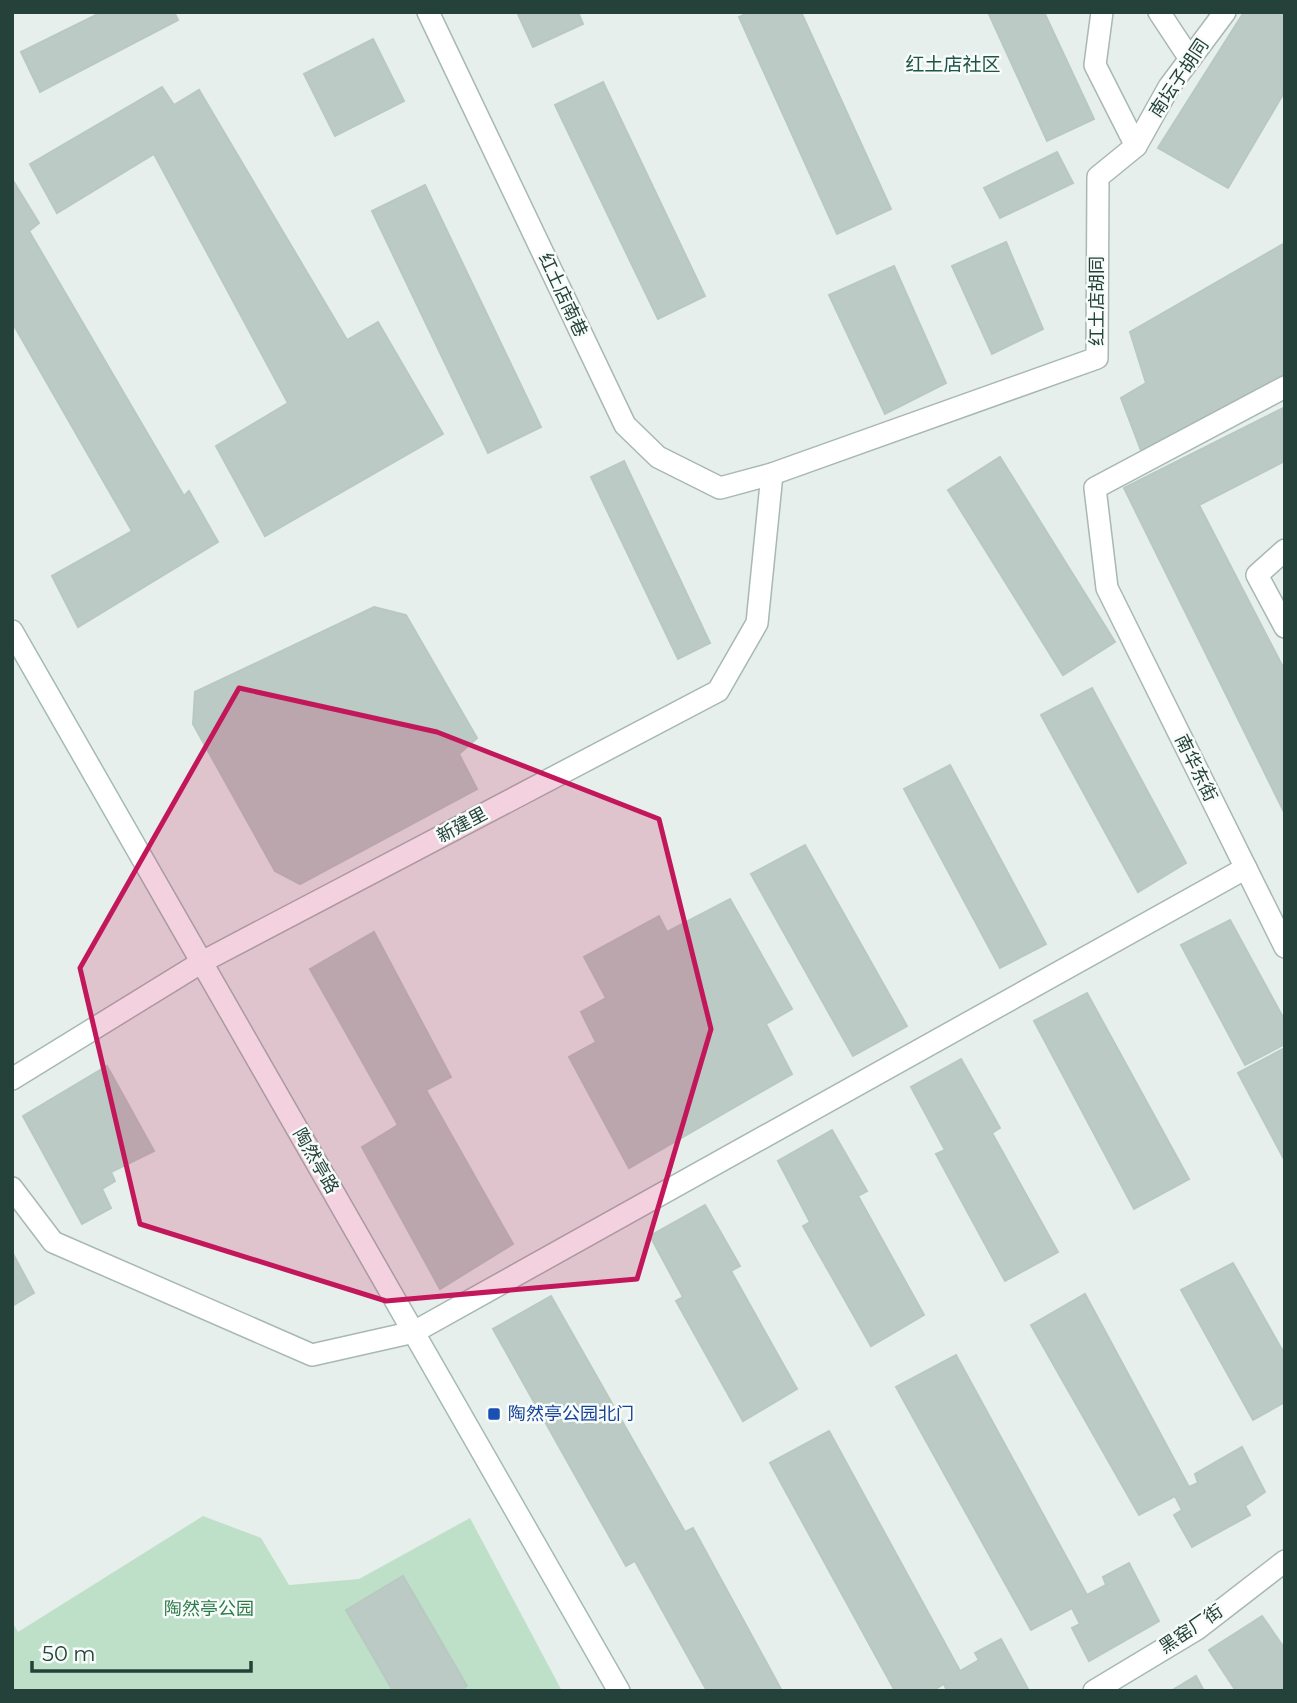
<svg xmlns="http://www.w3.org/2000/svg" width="1297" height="1703" font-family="Montserrat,'Noto Sans SC',sans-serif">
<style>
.green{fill:#bfe0c8}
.building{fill:#bbcac4;stroke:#b8c9c2;stroke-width:2}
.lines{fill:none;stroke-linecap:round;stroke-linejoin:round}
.street-casing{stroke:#a8b8b2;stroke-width:24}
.secondary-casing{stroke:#a4bbb3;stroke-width:24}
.street{stroke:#fff;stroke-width:21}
.secondary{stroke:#fff;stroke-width:21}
.marked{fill:#c2185b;fill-opacity:0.2;stroke:#c2185b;stroke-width:5;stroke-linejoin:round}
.transit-dot{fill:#1a4fb4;stroke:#f7fbf9;stroke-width:2.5}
.labels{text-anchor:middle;stroke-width:5;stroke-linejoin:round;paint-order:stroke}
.street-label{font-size:18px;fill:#24423a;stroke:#f7fbf9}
.transit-label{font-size:18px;fill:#164399;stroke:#f7fbf9;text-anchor:start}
.park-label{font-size:18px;fill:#2d7a4b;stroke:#f7fbf9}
.neighbourhood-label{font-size:19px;fill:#1f5548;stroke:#f7fbf9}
</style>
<rect width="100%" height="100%" fill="#e6efeb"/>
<polygon class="green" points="203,1516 261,1538 289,1585 359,1579 470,1518 562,1691 12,1691 12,1622 18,1632"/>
<g class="building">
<polygon points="102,12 174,12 178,20 40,92 21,52"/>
<polygon points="517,12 578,12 583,24 533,47"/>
<polygon points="750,12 801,12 891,209 837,234 739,17"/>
<polygon points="988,12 1044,12 1094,119 1047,141"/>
<polygon points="1244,12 1285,12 1285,91 1228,188 1158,148"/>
<polygon points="373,39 404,101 335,136 304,74"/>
<polygon points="603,82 705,296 658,319 555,105"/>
<polygon points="162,87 174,105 199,90 347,340 378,322 443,434 265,536 216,446 288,403 154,154 57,213 30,164"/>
<polygon points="1057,152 1073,183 1000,218 984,188"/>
<polygon points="12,179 39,223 29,231 184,496 189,491 218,542 78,627 52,576 132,531 12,322"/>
<polygon points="425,185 541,427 488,453 372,211"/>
<polygon points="1006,242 1043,329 992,354 952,266"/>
<polygon points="1285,243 1285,377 1142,453 1121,398 1146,383 1130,332"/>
<polygon points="894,266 946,383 885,414 829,295"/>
<polygon points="1285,407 1285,461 1199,505 1285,671 1285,814 1124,488"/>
<polygon points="1000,457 1115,642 1063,675 948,490"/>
<polygon points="624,461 710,643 678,659 591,477"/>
<polygon points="374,607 406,615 477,738 459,754 477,789 300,884 275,871 193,724 195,692"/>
<polygon points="1092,688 1186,863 1138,892 1041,715"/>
<polygon points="950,765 1046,944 1000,968 904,789"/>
<polygon points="805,845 907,1026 853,1056 751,874"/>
<polygon points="730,899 792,1009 766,1024 792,1074 629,1168 569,1057 596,1042 581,1012 606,998 584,957 659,916 667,932"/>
<polygon points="1230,920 1285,1021 1285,1044 1245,1065 1181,945"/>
<polygon points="374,932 451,1077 426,1090 513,1244 440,1289 362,1147 398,1125 310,969"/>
<polygon points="1087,993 1189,1179 1134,1209 1034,1021"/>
<polygon points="1285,1048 1285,1161 1238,1073"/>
<polygon points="961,1059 1000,1128 992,1133 1058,1252 1005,1281 936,1154 945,1150 911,1087"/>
<polygon points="107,1066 154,1151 111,1172 115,1181 102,1189 111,1208 82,1224 23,1116"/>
<polygon points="832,1130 867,1191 858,1196 924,1315 871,1346 803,1226 810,1222 778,1161"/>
<polygon points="705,1205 740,1266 731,1271 797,1389 743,1421 676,1301 683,1297 650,1236"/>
<polygon points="12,1252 34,1293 12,1306"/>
<polygon points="1233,1263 1285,1355 1285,1402 1253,1420 1181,1290"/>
<polygon points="1085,1294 1189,1487 1198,1483 1195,1474 1242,1447 1265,1492 1245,1506 1250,1515 1192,1547 1174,1515 1182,1510 1175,1496 1139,1515 1031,1325"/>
<polygon points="551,1296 685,1532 693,1528 782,1691 707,1691 635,1561 626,1566 493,1329"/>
<polygon points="956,1355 1087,1595 1106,1585 1103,1577 1129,1563 1159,1621 1089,1661 1072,1628 1080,1624 1072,1608 1031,1630 896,1387"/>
<polygon points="829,1431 960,1671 979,1660 975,1653 1001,1639 1029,1691 947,1691 944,1684 932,1691 895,1691 770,1463"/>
<polygon points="403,1576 467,1686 459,1691 393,1691 346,1610"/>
<polygon points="1262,1616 1285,1649 1285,1691 1236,1691 1209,1650"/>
<polygon points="1196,1676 1204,1691 1171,1691"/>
</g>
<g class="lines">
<defs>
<g id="street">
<polyline points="428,12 625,425 658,457 720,488 772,474 1097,358 1098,177 1136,146 1095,65 1102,12"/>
<polyline points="1159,12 1190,59"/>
<polyline points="1136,146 1169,87 1225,12"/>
<polyline points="1285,387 1095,488 1107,588 1285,947"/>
<polyline points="1285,550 1257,575 1285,627"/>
<polyline points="12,1079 202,962 718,691 757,623 772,474"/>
<polyline points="12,1188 53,1242 312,1355 414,1332 1246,868"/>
<polyline points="1094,1691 1197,1629 1285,1561"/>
</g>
<polyline id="secondary" points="12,631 619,1691"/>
</defs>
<use href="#street" class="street-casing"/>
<use href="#secondary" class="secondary-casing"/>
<use href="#street" class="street"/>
<use href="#secondary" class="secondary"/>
</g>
<path class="marked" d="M 239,688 L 437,732 L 659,819 L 711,1029 L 637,1279 L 386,1301 L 140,1224 L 80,968 Z"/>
<rect class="transit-dot" x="487" y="1407" width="14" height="14" rx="3.5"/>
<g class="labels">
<g class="street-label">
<text transform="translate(1179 78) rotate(-56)" y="6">南坛子胡同</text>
<text transform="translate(563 295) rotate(65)" y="6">红土店南巷</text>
<text transform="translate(1097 301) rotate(-90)" y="6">红土店胡同</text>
<text transform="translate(1196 768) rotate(64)" y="6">南华东街</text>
<text transform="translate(462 825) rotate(-28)" y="6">新建里</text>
<text transform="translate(316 1161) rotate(60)" y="6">陶然亭路</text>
<text transform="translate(1191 1629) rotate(-34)" y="6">黑窑厂街</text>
</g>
<g class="transit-label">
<text x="508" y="1420">陶然亭公园北门</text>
</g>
<g class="park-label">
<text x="209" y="1615">陶然亭公园</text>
</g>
<g class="neighbourhood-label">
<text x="953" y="71">红土店社区</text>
</g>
</g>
<rect width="1297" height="1703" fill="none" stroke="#24423a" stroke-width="28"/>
<path d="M32 1661v10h219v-10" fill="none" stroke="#24423a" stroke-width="3.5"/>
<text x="42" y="1661" font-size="21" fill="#24423a" stroke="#f7fbf9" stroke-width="5" paint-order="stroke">50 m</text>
</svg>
